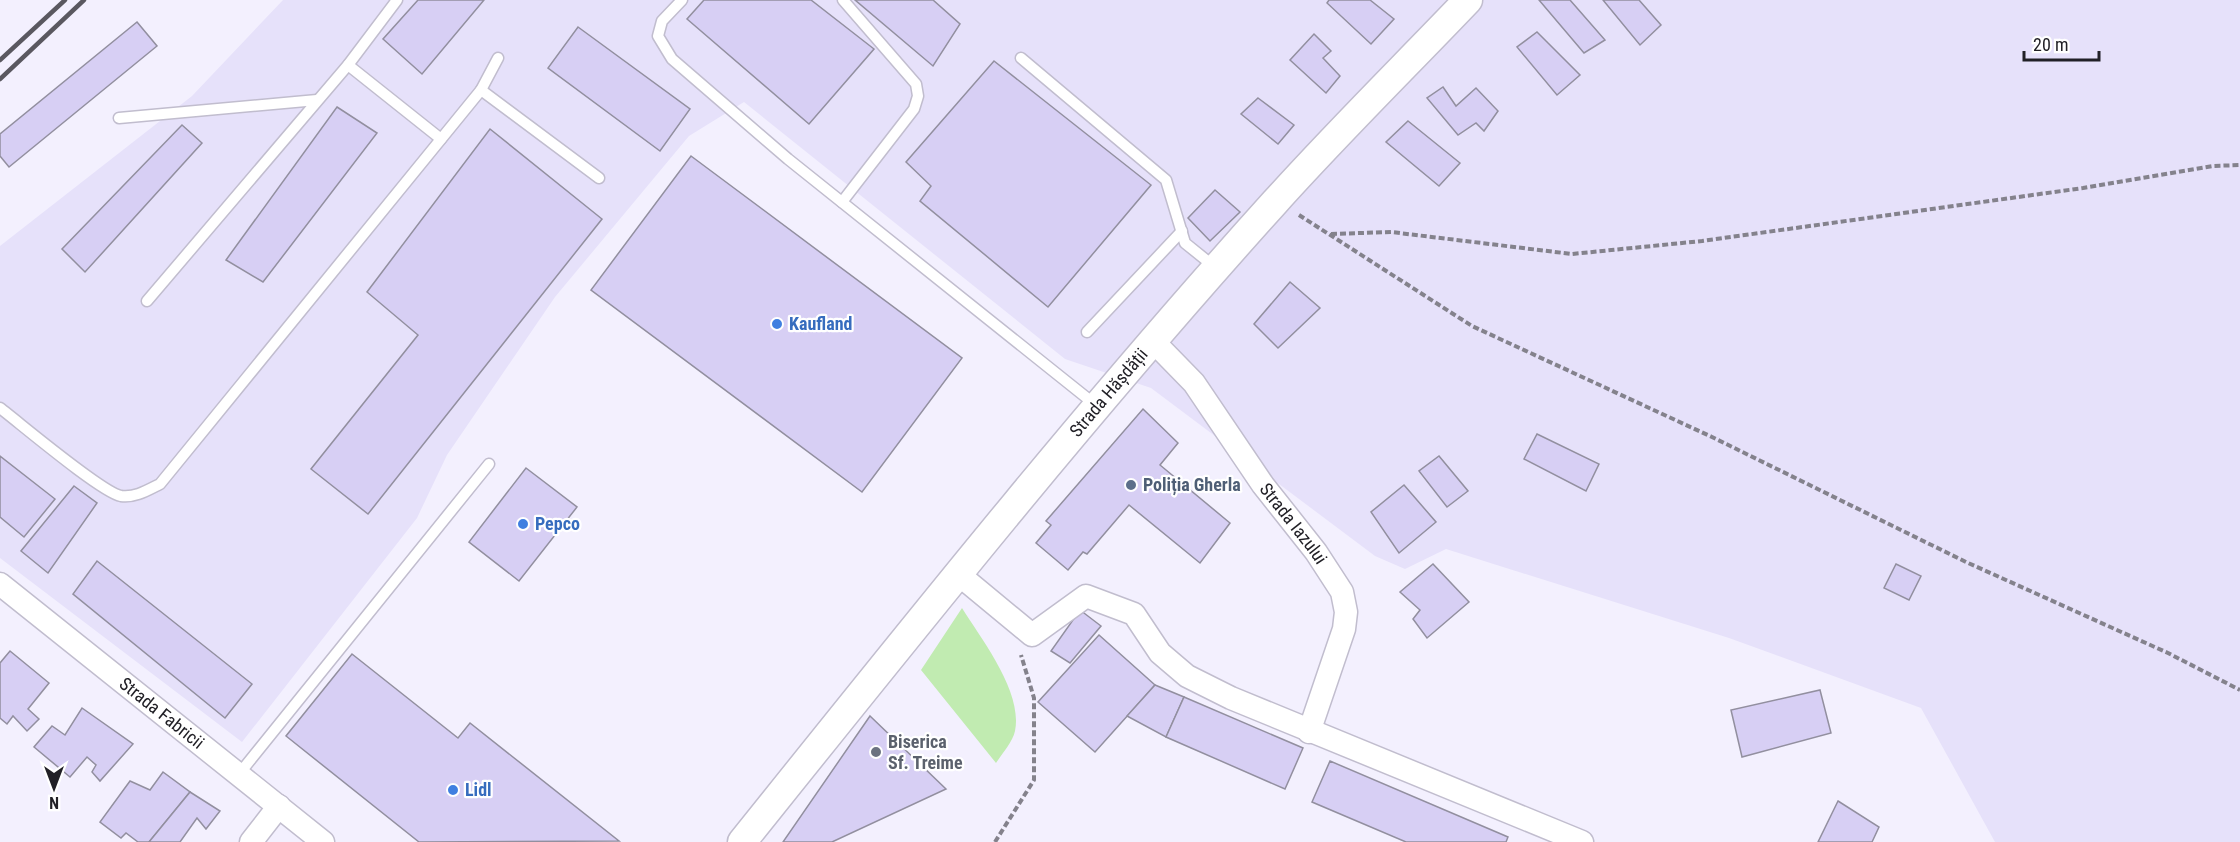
<svg xmlns="http://www.w3.org/2000/svg" width="2240" height="842" font-family="'Roboto Condensed',sans-serif">
<style>
.built{fill:#e6e1fa}
.green{fill:#c1ebb1}
.building{fill:#d7cff4;stroke:#928f9f;stroke-width:1.5}
.lines{fill:none;stroke-linecap:round;stroke-linejoin:round}
.service-casing{stroke:#c1bdce;stroke-width:13}
.minor-casing{stroke:#c1bdce;stroke-width:25}
.tertiary-casing{stroke:#c1bdce;stroke-width:31}
.path{stroke:#84828c;stroke-width:4;stroke-dasharray:6 3;stroke-linecap:butt}
.service{stroke:#fff;stroke-width:10}
.minor{stroke:#fff;stroke-width:22}
.tertiary{stroke:#fff;stroke-width:28}
.rail{stroke:#5a5860;stroke-width:4.5}
.shop-dot{fill:#3f7fe0;stroke:#fff;stroke-width:2}
.service-dot{fill:#5c6f8a;stroke:#fff;stroke-width:2}
.worship-dot{fill:#6b7280;stroke:#fff;stroke-width:2}
.labels{text-anchor:middle;stroke-width:4.5;stroke-linejoin:round;paint-order:stroke}
.shop-label{font-size:18px;font-weight:bold;fill:#366cbe;stroke:#fff;text-anchor:start}
.street-label{font-size:18px;fill:#212026;stroke:#fff}
.service-label{font-size:18px;font-weight:bold;fill:#4e5e75;stroke:#fff;text-anchor:start}
.worship-label{font-size:18px;font-weight:bold;fill:#5b616d;stroke:#fff;text-anchor:start}
</style>
<rect width="100%" height="100%" fill="#f3f0fe"/>
<polygon class="built" points="283,0 2240,0 2240,842 1995,842 1921,708 1729,638 1446,549 1405,569 1375,556 1151,388 1065,359 744,102 689,136 555,297 447,455 417,518 242,742 0,558 0,246 192,96"/>
<path class="green" d="M 962,608 C 982,640 1023,692 1015,731 C 1013,741 1002,754 996,763 L 921,670 Z"/>
<g class="building">
<polygon points="418,0 484,0 422,74 383,39"/>
<polygon points="704,0 811,0 874,49 809,124 687,19"/>
<polygon points="855,0 933,0 960,24 933,66"/>
<polygon points="1329,0 1370,0 1394,19 1371,44 1327,3"/>
<polygon points="1539,0 1570,0 1605,40 1584,53"/>
<polygon points="1603,0 1639,0 1661,25 1640,45"/>
<polygon points="137,22 157,46 9,167 0,156 0,134"/>
<polygon points="578,27 690,109 660,151 548,68"/>
<polygon points="1537,32 1580,75 1557,95 1517,47"/>
<polygon points="1314,34 1331,51 1323,58 1340,76 1326,93 1290,60"/>
<polygon points="994,61 1151,185 1048,307 920,201 931,186 906,162"/>
<polygon points="1443,87 1456,106 1476,88 1498,111 1484,131 1476,123 1458,135 1427,98"/>
<polygon points="1258,98 1294,125 1278,144 1241,114"/>
<polygon points="337,107 377,133 263,282 226,260"/>
<polygon points="1408,121 1460,163 1439,186 1386,142"/>
<polygon points="182,125 202,143 85,272 62,249"/>
<polygon points="490,129 602,219 368,514 311,469 418,335 367,292"/>
<polygon points="691,156 962,358 862,492 591,290"/>
<polygon points="1215,190 1240,212 1210,241 1188,218"/>
<polygon points="1290,282 1320,308 1278,348 1254,324"/>
<polygon points="1143,409 1178,443 1160,465 1230,523 1200,563 1129,505 1087,554 1083,552 1068,570 1036,543 1051,525 1046,521"/>
<polygon points="1537,434 1599,464 1586,491 1524,459"/>
<polygon points="0,456 55,499 24,537 0,517"/>
<polygon points="1439,456 1468,491 1447,507 1419,471"/>
<polygon points="526,468 577,507 519,581 469,542"/>
<polygon points="1404,485 1436,522 1399,553 1371,512"/>
<polygon points="74,486 97,503 48,573 21,551"/>
<polygon points="97,561 252,684 225,718 73,594"/>
<polygon points="1433,564 1469,602 1427,638 1413,619 1420,610 1400,592"/>
<polygon points="1896,564 1921,576 1909,600 1884,588"/>
<polygon points="1080,610 1101,626 1070,663 1051,651"/>
<polygon points="1099,635 1155,685 1095,752 1038,702"/>
<polygon points="10,651 49,683 28,709 39,719 27,731 13,716 7,724 0,718 0,663"/>
<polygon points="352,654 458,738 470,723 619,841 419,842 286,736"/>
<polygon points="1155,685 1184,697 1166,737 1127,716"/>
<polygon points="1820,690 1831,733 1742,757 1731,710"/>
<polygon points="1184,697 1303,748 1285,789 1166,737"/>
<polygon points="82,708 133,744 100,781 92,772 96,765 87,757 70,777 34,747 52,726 65,735"/>
<polygon points="870,716 946,789 832,842 783,842"/>
<polygon points="1330,761 1508,837 1506,842 1406,842 1312,802"/>
<polygon points="163,772 190,792 149,842 138,842 126,833 121,838 100,822 130,781 150,790"/>
<polygon points="190,792 220,811 206,829 197,818 180,842 149,842"/>
<polygon points="1838,801 1879,827 1872,842 1818,842"/>
</g>
<g class="lines">
<defs>
<g id="service">
<polyline points="682,0 662,21 658,36 672,59 788,159 1097,406"/>
<polyline points="1021,58 1166,180 1185,243 1216,268"/>
<polyline points="348,65 441,139"/>
<polyline points="481,90 599,178"/>
<polyline points="119,118 317,100"/>
<polyline points="842,202 914,109 918,96 916,84 843,0"/>
<polyline points="147,301 348,65 397,0"/>
<polyline points="1087,332 1182,231"/>
<path d="M 0,408 C 21,424 101,492 121,496 C 135,498 148,490 160,484 L 481,90 L 498,58"/>
<polyline points="239,774 489,464"/>
</g>
<g id="minor">
<path id="s1" d="M 1153,341 L 1194,383 L 1263,485 L 1316,552 L 1342,592 L 1346,612 L 1344,629 L 1309,732"/>
<polyline points="957,573 1032,635 1086,596 1134,614 1160,653 1187,676 1231,698 1582,842"/>
<path id="s2" d="M 0,584 L 323,842"/>
<polyline points="251,842 279,806"/>
</g>
<g id="tertiary">
<path id="s3" d="M 742,842 C 916,625 1089,408 1275,202 C 1337,133 1404,67 1468,0"/>
</g>
</defs>
<use href="#service" class="service-casing"/>
<use href="#minor" class="minor-casing"/>
<use href="#tertiary" class="tertiary-casing"/>
<g class="path">
<polyline points="1299,215 1472,326 1712,437 1966,562 2168,653 2240,690"/>
<polyline points="1331,234 1391,232 1572,254 1702,241 2083,188 2213,166 2240,165"/>
<polyline points="995,842 1034,780 1034,698 1021,655"/>
</g>
<use href="#service" class="service"/>
<use href="#minor" class="minor"/>
<use href="#tertiary" class="tertiary"/>
<g class="rail">
<polyline points="0,60 65,0"/>
<polyline points="0,79 84,0"/>
</g>
</g>
<g class="shop-dot">
<circle cx="777" cy="324" r="6"/>
<circle cx="523" cy="524" r="6"/>
<circle cx="453" cy="790" r="6"/>
</g>
<circle class="service-dot" cx="1131" cy="485" r="6"/>
<circle class="worship-dot" cx="876" cy="752" r="6"/>
<g class="labels">
<g class="shop-label">
<text x="789" y="330">Kaufland</text>
<text x="535" y="530">Pepco</text>
<text x="465" y="796">Lidl</text>
</g>
<g class="street-label">
<text dy="6" stroke="none"><textPath href="#s3" startOffset="580">Strada Hășdății</textPath></text>
<text dy="6" stroke="none"><textPath href="#s1" startOffset="231">Strada Iazului</textPath></text>
<text dy="6" stroke="none"><textPath href="#s2" startOffset="207">Strada Fabricii</textPath></text>
</g>
<g class="service-label">
<text x="1143" y="491">Poliția Gherla</text>
</g>
<g class="worship-label">
<text x="888" y="748">Biserica<tspan x="888" dy="21">Sf. Treime</tspan></text>
</g>
</g>
<g transform="translate(54 788) rotate(180)" stroke="#ffffff" stroke-width="4.5" paint-order="stroke">
<path d="M0-4.5L10 22L0 15L-10 22Z" fill="#212026"/>
<text y="-9" font-size="16" font-weight="bold" text-anchor="middle" fill="#212026">N</text>
</g>
<path d="M2024 51v9h75v-9" fill="none" stroke="#212026" stroke-width="3"/>
<text x="2033" y="51" font-size="18" fill="#212026" stroke="#ffffff" stroke-width="4.5" paint-order="stroke">20 m</text>
</svg>
